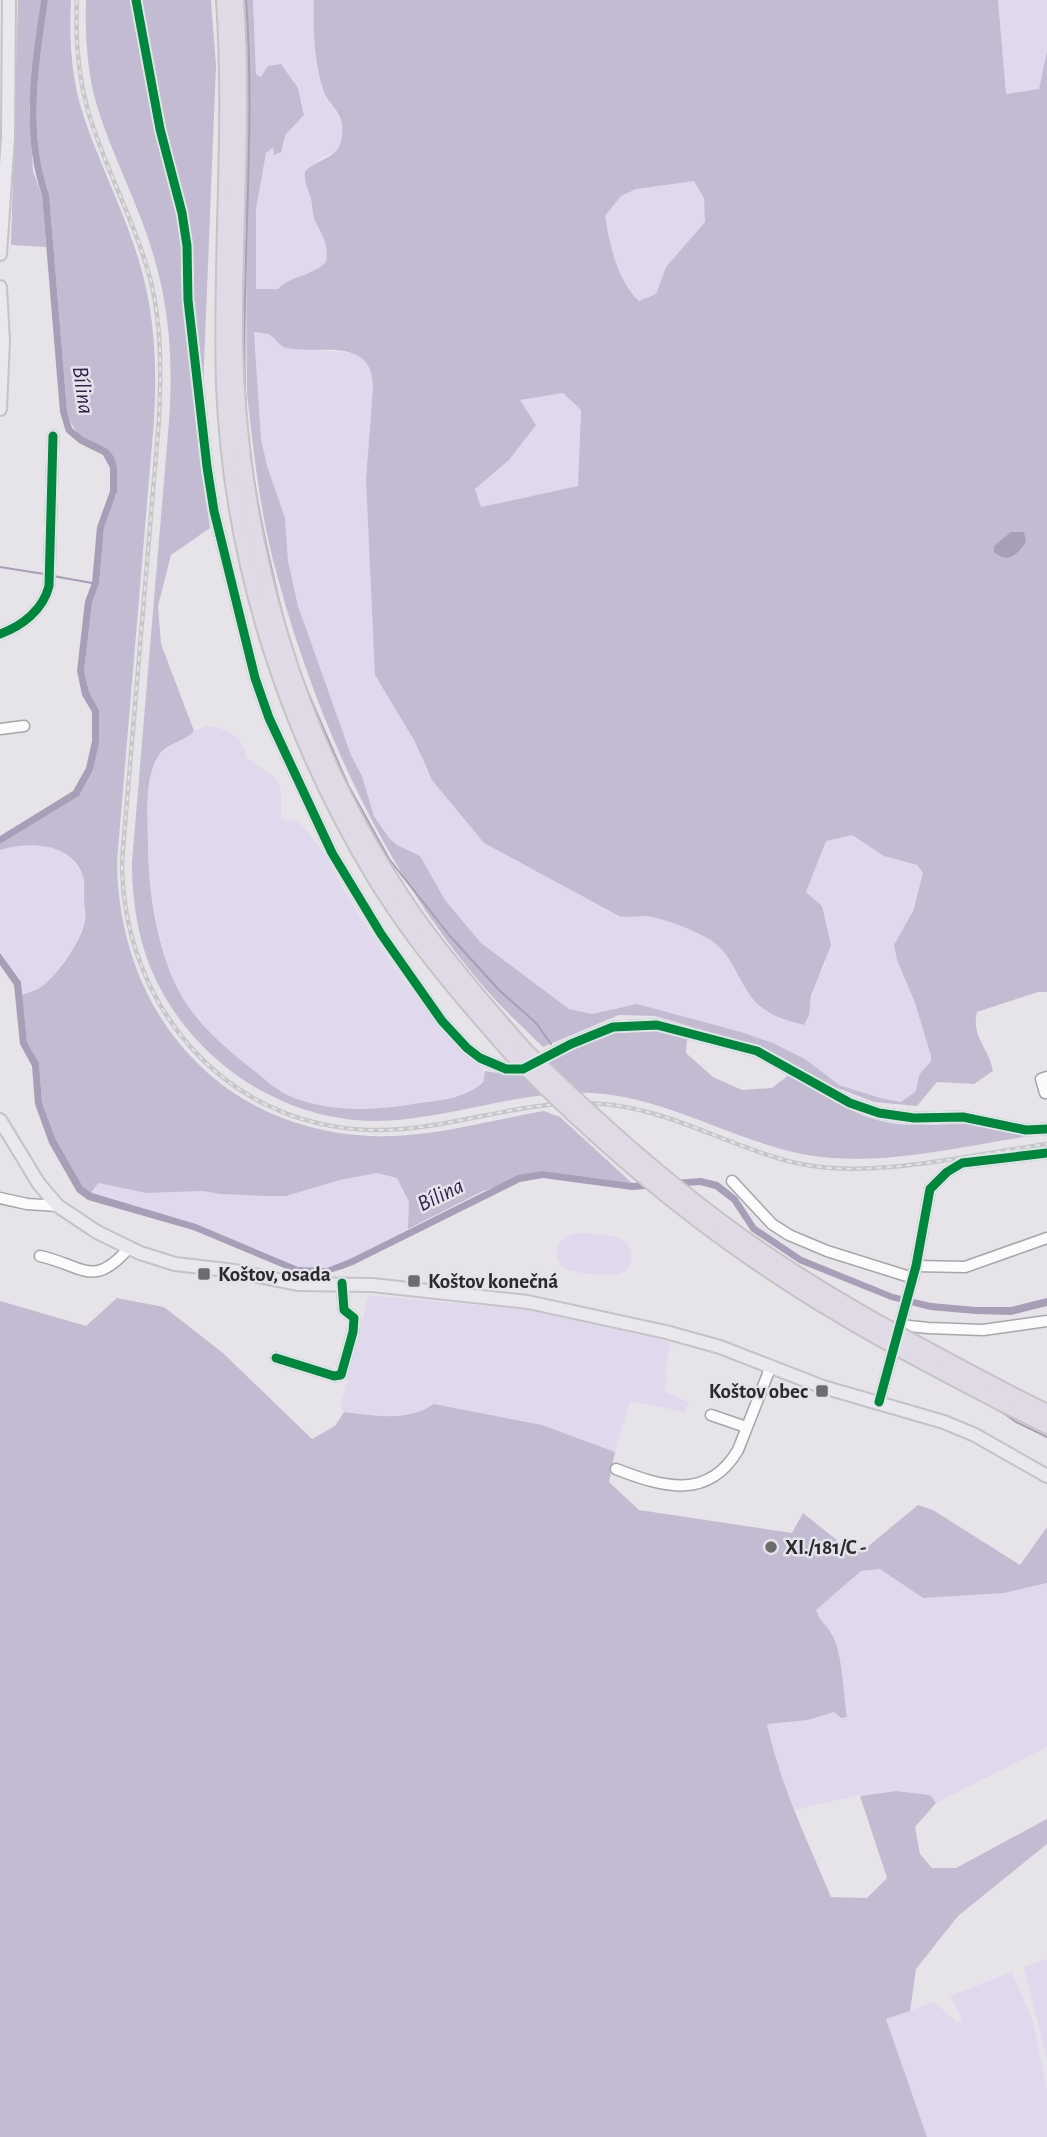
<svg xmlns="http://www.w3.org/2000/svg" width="1047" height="2137" font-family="'Alegreya Sans',sans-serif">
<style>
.green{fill:#e0d9ee}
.forest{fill:#c3bbd1;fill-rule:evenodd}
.water{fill:#a79eb7}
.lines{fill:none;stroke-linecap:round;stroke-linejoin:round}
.stream{stroke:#a79eb7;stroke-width:2}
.minor-casing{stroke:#a7a6aa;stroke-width:13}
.major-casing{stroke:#c4c3c5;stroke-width:16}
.highway-casing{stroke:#c4c3c5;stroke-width:18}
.minor{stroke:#fbfbfc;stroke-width:10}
.major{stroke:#eae7ef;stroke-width:12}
.highway{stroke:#dfdae6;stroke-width:14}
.rail-casing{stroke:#c7c7c9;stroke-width:4.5}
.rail{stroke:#e5e3ea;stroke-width:2;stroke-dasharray:5;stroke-linecap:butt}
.highway-bridge-casing{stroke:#c4c3c5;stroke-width:18;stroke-linecap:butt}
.highway-bridge{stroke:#dfdae6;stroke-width:14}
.cycleway-casing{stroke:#e5e3ea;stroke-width:13}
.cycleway{stroke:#00873e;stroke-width:9}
.poi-dot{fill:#6c6b6e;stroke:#e5e3ea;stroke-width:2.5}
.labels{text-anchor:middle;stroke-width:5;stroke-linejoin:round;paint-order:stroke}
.poi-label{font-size:21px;font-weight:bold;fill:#2b2a2c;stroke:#e5e3ea;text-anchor:start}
.water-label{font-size:23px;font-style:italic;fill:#311e4b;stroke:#e5e3ea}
</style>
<rect width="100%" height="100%" fill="#e6e4e9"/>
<g class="green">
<path d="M 253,0 L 314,0 C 313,30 314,76 330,102 C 338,116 347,126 341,143 C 336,157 325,153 316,161 C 311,166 308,175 305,180 L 312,201 L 315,220 L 323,232 L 327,245 L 326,262 C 311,277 291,275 278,289 L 256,289 L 256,209 L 266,152 L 273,147 L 285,144 L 286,134 L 304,114 L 302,100 L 264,74 L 261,77 L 256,74 Z"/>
<polygon points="998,0 1047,0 1047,51 1039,89 1006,94"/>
<path d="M 694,180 L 704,198 L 705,222 L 666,267 L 656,294 L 639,301 C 617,280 610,246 605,216 L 621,196 L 636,189 Z"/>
<path d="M 254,332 L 272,336 L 290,348 L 354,353 C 369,361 372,371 373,387 L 366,480 L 376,679 L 388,693 L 414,740 L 427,772 L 484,843 L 619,916 C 629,918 636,916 646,916 C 664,918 698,931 713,942 C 756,972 737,1021 807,1020 C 812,999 814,982 826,963 L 806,892 L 826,841 L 852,835 L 884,856 L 917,865 L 923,873 L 897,960 L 915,1003 L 931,1056 L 931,1061 L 919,1075 L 916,1091 L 901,1102 L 880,1098 L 839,1085 L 805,1059 L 773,1043 L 741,1032 L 637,1004 L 592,1014 L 569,1009 L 481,943 L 445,900 L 420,856 L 397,845 L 389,838 L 374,816 L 362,776 L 351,755 L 298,606 L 288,561 L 285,518 L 267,466 L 261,439 Z"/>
<polygon points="563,393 581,410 578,486 481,507 475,489 509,460 520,400"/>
<path d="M 207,726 C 227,727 244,738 247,759 C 282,780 282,778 281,819 C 288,820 297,820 301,825 C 323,845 336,877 351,902 C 391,965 430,1022 485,1071 C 483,1095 453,1097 435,1100 C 388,1109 339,1115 293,1097 C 278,1092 266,1080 254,1071 C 222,1045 191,1018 173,980 C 153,935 133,799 158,756 C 163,749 198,728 207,726 Z"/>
<polygon points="15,845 39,845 56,849 70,856 83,877 85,923 74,947 52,977 39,989 22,995 21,982 0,953 0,850"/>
<polygon points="377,1173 397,1178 409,1202 408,1229 350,1259 327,1268 310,1269 298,1267 196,1224 91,1193 97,1183 146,1193 203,1191 220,1194 286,1196 340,1180"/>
<path d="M 577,1233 C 590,1234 609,1233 621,1239 C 635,1246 635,1268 620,1274 C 609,1278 577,1273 565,1269 C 549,1256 558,1235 577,1233 Z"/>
<path d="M 369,1295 L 522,1309 L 668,1341 L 671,1344 L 665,1368 L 667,1379 L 664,1392 L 689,1402 L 685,1412 L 630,1401 L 615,1452 L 542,1425 L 435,1404 C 406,1421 376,1416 344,1412 L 340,1408 L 348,1379 L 342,1375 L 349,1345 L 355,1346 C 362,1329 362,1312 369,1295 Z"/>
<polygon points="880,1569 923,1598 1004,1593 1047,1583 1047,1747 936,1803 930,1795 896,1791 854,1796 795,1810 773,1753 767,1723 808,1720 834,1712 847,1717 842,1687 841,1665 832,1634 821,1624 816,1609 861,1571"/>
<polygon points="1047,1959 1047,2060 1024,1967"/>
<polygon points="1012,1972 1034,2024 1047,2090 1047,2137 927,2137 886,2019 935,2002 957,2023 962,2019 950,1996"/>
</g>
<g class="forest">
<polygon points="18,0 41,0 29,110 33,171 42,195 46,247 11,245"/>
<path d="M 48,0 L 71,0 C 69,37 71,75 82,111 C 98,162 124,210 139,261 C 155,314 157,366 154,420 L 117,861 C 118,1010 217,1129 370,1136 C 427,1139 487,1121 544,1111 L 560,1117 L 632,1183 L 543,1171 L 483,1191 L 408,1229 L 409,1202 L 397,1178 L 377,1173 L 340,1180 L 286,1196 L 266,1196 L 220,1194 L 203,1191 L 146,1193 L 98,1183 L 91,1193 L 83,1187 L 56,1140 L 42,1103 L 39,1063 L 27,1042 L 22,995 C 27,993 33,991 38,989 C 54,980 80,943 84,925 C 87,917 84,906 84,898 C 84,891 85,882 83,876 C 72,842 28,841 0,850 L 0,844 L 79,796 L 93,770 L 99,710 L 89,692 L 84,671 L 92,603 L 99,584 L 104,528 L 117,493 L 108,449 C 83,438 75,438 67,411 L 49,194 C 27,131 39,64 48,0 Z"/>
<path d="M 86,0 L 211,0 L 216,66 L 200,463 L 210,528 L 171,555 L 158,606 L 161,644 L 194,731 C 184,742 167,743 159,755 C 143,778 148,821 148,849 C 149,892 156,939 173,979 C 190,1019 224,1047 257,1073 C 268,1082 279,1092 292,1097 C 330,1112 374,1111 413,1104 C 436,1100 465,1100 483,1082 L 485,1071 L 511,1075 L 619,1030 L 645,1029 L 687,1038 L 686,1053 L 713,1077 L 742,1090 L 772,1088 L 791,1073 C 819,1091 848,1113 881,1121 C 928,1133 980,1112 1024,1137 C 952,1148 874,1168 802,1154 C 734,1140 674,1102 604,1094 C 526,1086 451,1121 373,1121 C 269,1120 172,1045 143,946 C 135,918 132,890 132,862 L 169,421 C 173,365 170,311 154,257 C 139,205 113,158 97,106 C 87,72 85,36 86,0 Z"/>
<path d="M 244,0 L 253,0 L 256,74 L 261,77 L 268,66 L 281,64 L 298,88 L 304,115 L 286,134 L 281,152 L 274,155 L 273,147 L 266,153 L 256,209 L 256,289 L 278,289 C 291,275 311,277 326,262 C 329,242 322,237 315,220 C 312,214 313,206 311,199 C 308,189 304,182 305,172 C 315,160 333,159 339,147 C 342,140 343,133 342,125 C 341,112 329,104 324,92 C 314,63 313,30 314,0 L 998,0 L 1006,94 L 1039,89 L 1047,51 L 1047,992 L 1038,992 L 977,1012 C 971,1037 989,1048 993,1071 L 974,1084 L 937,1082 L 917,1106 L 874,1102 L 830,1085 L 764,1048 L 655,1016 L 619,1015 L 543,1047 C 525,1029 506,1012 490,994 C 382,871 312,713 272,556 C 259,503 253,447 247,393 ZM 694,181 L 704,198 L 705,222 L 666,267 L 656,294 L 639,301 C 617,280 610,246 605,216 L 621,196 L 636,189 ZM 254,332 C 259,333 266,333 270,335 C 277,339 278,346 287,348 C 322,355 372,336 373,387 L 366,480 L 375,675 L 414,740 L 432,780 L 484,843 L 619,916 C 629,918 636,916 646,916 C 663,918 697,931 712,941 C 737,958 740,993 764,1009 C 776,1018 790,1021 804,1025 L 809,1015 L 811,996 L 831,945 L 822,906 L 806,892 L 826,841 L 852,835 L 884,856 L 917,865 L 923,873 L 913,911 L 894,945 L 897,960 L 915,1003 L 931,1056 L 931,1061 L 919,1075 L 916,1091 L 901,1102 L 880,1098 L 839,1085 L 805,1059 L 773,1043 L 741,1032 L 637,1004 L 592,1014 L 569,1009 L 481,943 L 445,900 L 420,856 L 397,845 L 389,838 L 374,816 L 362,776 L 351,755 L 298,606 L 288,561 L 285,518 L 267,466 L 261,439 ZM 563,393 L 581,410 L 578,486 L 481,507 L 475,489 L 509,460 L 536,425 L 520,400 Z"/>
<path d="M 117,1298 L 164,1307 L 223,1353 L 312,1439 L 335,1426 L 344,1412 C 376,1416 406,1422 434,1404 L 542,1425 L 615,1452 L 609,1482 L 639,1510 L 792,1533 L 803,1513 L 848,1549 L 866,1548 L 918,1505 L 933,1510 L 1020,1565 L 1047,1527 L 1047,1583 L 1004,1593 L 923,1598 L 880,1569 L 861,1571 L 816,1610 C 821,1623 825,1623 831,1633 C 843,1651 843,1694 847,1717 L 841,1718 L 834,1712 L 808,1720 L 767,1724 C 780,1784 807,1840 831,1897 L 867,1898 L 887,1878 L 860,1796 L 896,1791 L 930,1795 L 936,1803 L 915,1827 L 920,1854 L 932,1868 L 956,1868 L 1047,1819 L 1047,1844 L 958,1916 L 916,1969 L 910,2011 L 886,2019 L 927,2137 L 0,2137 L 0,1301 L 86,1326 Z"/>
</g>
<g class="water">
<path d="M 41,0 L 48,0 C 39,64 27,131 49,194 L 67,411 L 72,428 L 83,437 L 108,449 L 114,457 L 117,467 L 117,492 L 104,528 L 99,584 L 92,603 L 84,671 L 89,692 L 99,710 L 99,742 L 93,770 L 79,796 L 0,844 L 0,836 L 73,791 L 86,768 L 92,741 L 92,712 L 82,695 L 77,671 L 85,601 L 92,583 L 97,527 L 110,491 L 110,468 L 103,455 L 79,443 L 66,432 L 60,412 L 42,195 C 20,132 32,64 41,0 Z"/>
<path d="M 1011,532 L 1024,532 L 1026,542 C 1017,555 1008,564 994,552 L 994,546 Z"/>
<path d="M 0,953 L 21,982 L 27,1042 L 39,1063 L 42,1103 L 56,1140 L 83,1187 L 92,1193 L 196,1224 L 298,1267 L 327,1268 L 350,1259 L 518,1175 L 543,1171 L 632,1183 L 701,1178 L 718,1182 L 737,1197 L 756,1226 L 802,1257 L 893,1294 L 931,1303 L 976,1307 L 1011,1307 L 1047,1298 L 1047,1306 L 1011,1315 L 976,1314 L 930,1310 L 891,1300 L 799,1263 L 751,1231 L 732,1202 L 715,1189 L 700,1185 L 632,1190 L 543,1178 L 520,1182 L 353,1265 C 333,1273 318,1277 296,1273 L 193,1230 L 88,1200 L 77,1192 L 49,1143 L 35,1104 L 32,1066 L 20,1044 L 14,985 L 0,965 Z"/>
</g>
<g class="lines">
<g class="stream">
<path d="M 246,0 C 256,131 241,261 245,392 C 248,468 265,544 283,617"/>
<polyline points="0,567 44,574"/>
<polyline points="53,576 92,583"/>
<polyline points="284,622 293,650"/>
<polyline points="305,686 348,785 389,859 450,936 499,990 536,1023 551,1044"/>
<polyline points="942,1350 1047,1404"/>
<polyline points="998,1409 1016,1422 1047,1437"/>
</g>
<defs>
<g id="minor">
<polyline points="136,0 160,129 182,213 187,246 188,300 207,467 214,511 255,678 269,718 332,853 381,934 442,1021 467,1048 480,1058 506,1069 523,1069 571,1044 613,1027 657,1025 757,1051 850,1103 879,1113 914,1118 963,1117 1026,1130 1047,1129"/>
<path d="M 0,634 C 22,626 43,610 49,586 L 53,436"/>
<polyline points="0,729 24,726"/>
<polyline points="1047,1077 1041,1079 1045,1093 1047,1092"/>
<polyline points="732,1181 772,1224 789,1235 827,1251 913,1278"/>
<polyline points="0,1198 27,1204 58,1206"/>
<path d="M 40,1256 C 84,1266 93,1289 129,1248"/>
<polyline points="916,1266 965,1267 1047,1238"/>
<polyline points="900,1325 928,1328 983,1330 1047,1321"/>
<polyline points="276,1358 334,1376 341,1375 353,1332 354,1318 344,1310 342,1283"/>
<polyline points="879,1402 916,1266 930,1189 947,1172 962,1163 1047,1153"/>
<polyline points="711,1415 746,1427"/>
<path d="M 616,1469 C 662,1487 708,1501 738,1450 L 771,1366"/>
</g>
<g id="major">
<polyline points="0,254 8,137 9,0"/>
<polyline points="0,287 3,341 0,409"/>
<polyline points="0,1120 39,1184 58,1206 97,1232 140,1253 175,1264 235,1271 297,1284 372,1285 528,1302 666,1332 720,1347 823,1387 944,1422 975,1435 1047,1476"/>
</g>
<g id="highway">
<path d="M 224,0 C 233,128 220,257 224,385 C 231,561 286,733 378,883 C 416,944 463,999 511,1053"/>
<path d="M 236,0 C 244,113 234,226 235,339 C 238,544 297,744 413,913 C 447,961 485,1005 524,1049"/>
<polyline points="1011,1394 1047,1412"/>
<polyline points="1005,1405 1047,1426"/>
</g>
</defs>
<use href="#minor" class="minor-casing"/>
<use href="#major" class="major-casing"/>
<use href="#highway" class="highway-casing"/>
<use href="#minor" class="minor"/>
<use href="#major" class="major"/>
<use href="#highway" class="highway"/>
<defs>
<path id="rail" d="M 77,0 C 75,38 78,75 88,111 C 105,169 136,223 151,282 C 162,328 161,373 159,420 L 122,861 C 122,1004 224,1127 372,1130 C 453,1132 530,1094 612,1105 C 678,1113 736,1150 801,1164 C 873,1179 973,1154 1047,1144"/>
</defs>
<use href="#rail" class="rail-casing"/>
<use href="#rail" class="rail"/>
<defs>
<g id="highway-bridge">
<path d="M 524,1049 C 588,1113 655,1173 728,1227 C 816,1292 914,1343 1011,1394"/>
<path d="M 511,1053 C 590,1134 675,1208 770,1271 C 845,1322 925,1363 1005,1405"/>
</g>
</defs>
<use href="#highway-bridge" class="highway-bridge-casing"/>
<use href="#highway-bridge" class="highway-bridge"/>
<defs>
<g id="cycleway">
<polyline points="136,0 160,129 182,213 187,246 188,300 207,467 214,511 255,678 269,718 332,853 381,934 442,1021 467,1048 480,1058 506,1069 523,1069 571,1044 613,1027 657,1025 757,1051 850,1103 879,1113 914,1118 963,1117 1026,1130 1047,1129"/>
<path d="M 0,634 C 22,626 43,610 49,586 L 53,436"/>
<polyline points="276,1358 334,1376 341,1375 353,1332 354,1318 344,1310 342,1283"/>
<polyline points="879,1402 916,1266 930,1189 947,1172 962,1163 1047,1153"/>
</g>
</defs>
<use href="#cycleway" class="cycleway-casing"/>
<use href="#cycleway" class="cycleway"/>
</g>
<g class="poi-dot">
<rect x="197" y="1267" width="14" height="14" rx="3.5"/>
<rect x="407" y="1274" width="14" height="14" rx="3.5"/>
<rect x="815" y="1384" width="14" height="14" rx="3.5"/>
<circle cx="771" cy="1547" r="7"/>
</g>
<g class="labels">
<g class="poi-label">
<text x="218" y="1281">Koštov, osada</text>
<text x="428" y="1288">Koštov konečná</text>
<text x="808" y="1398" text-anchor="end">Koštov obec</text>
<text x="785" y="1554">XI./181/C -</text>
</g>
<g class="water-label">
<text transform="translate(84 390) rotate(82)" y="8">Bílina</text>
<text transform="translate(440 1194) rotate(-26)" y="8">Bílina</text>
</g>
</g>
</svg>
